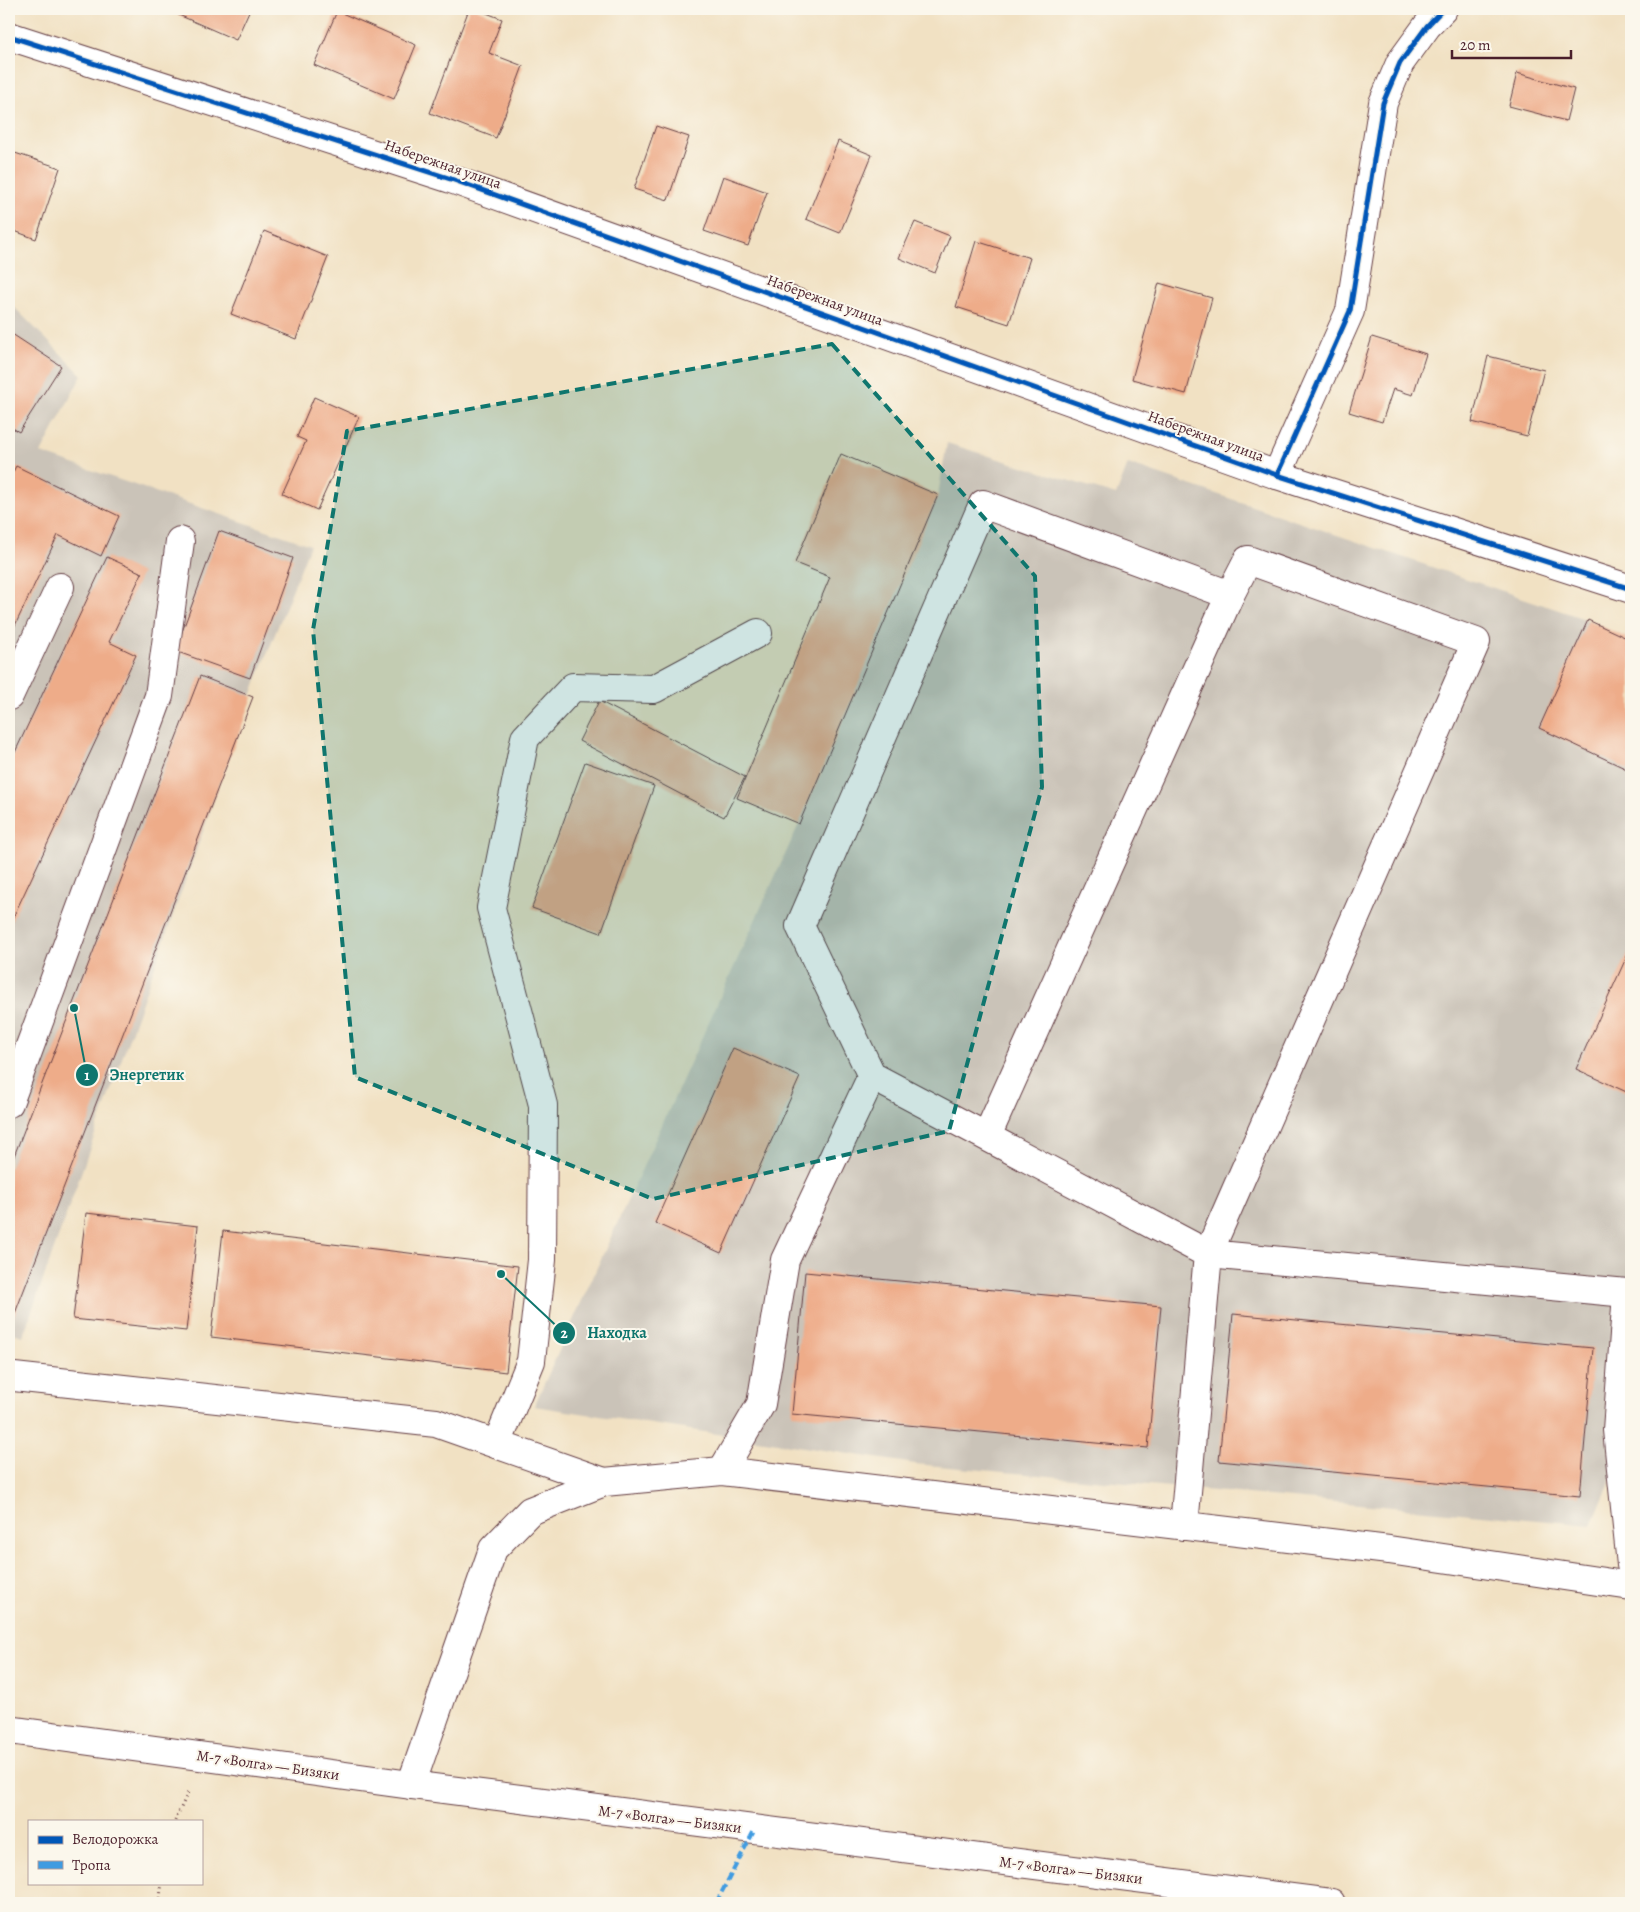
<svg xmlns="http://www.w3.org/2000/svg" width="1640" height="1912" font-family="Alegreya,serif">
<style>
.industrial{fill:#cac3b8}
.building{fill:#eeac89}
.lines{fill:none;stroke-linecap:round;stroke-linejoin:round}
.minor-casing{stroke:#633c42;stroke-width:30}
.major-casing{stroke:#633c42;stroke-width:30}
.path{stroke:#633c42;stroke-width:3;stroke-dasharray:1 4;stroke-linecap:butt}
.minor{stroke:#fff;stroke-width:28}
.major{stroke:#fff;stroke-width:28}
.quiet{stroke:#409be1;stroke-width:4;stroke-dasharray:8 4;stroke-linecap:butt}
.cycleway-casing{stroke:#fbf7ec;stroke-width:8}
.cycleway{stroke:#0057b8;stroke-width:5}
.marked{fill:#0f766e;fill-opacity:0.2;stroke:#0f766e;stroke-width:4;stroke-dasharray:10 6;stroke-linejoin:round}
.labels{text-anchor:middle;stroke-width:4;stroke-linejoin:round;paint-order:stroke}
.street-label{font-size:15px;fill:#4a1f2b;stroke:#fbf7ec}
.leader{fill:none;stroke:#0f766e;stroke-width:2}
.callout-dot{fill:#0f766e;stroke:#fbf7ec;stroke-width:2}
.mark-label{font-size:15px;text-anchor:middle;font-weight:bold;fill:#fff}
.callout-label{font-size:16px;text-anchor:middle;font-weight:bold;fill:#0f766e;stroke:#fbf7ec;stroke-width:4;stroke-linejoin:round;paint-order:stroke}
</style>
<rect width="100%" height="100%" fill="#fbf7ec"/>
<filter id="ink" filterUnits="userSpaceOnUse"><feTurbulence type="fractalNoise" baseFrequency=".02" numOctaves="2"/><feDisplacementMap in="SourceGraphic" scale="10" xChannelSelector="R" yChannelSelector="G"/><feConvolveMatrix kernelMatrix="1 2 1 2 8 2 1 2 1" color-interpolation-filters="sRGB"/></filter>
<filter id="wash" filterUnits="userSpaceOnUse"><feTurbulence type="fractalNoise" baseFrequency=".0096" numOctaves="4" result="noise"/><feDisplacementMap in="SourceGraphic" scale="20" xChannelSelector="R" yChannelSelector="G"/><feGaussianBlur stdDeviation="1.12" result="paint"/><feColorMatrix in="noise" values="0 0 0 0 0 0 0 0 0 0 0 0 0 0 0 0 0 1.4 0 .05"/><feComposite in="paint" operator="in"/></filter>
<g filter="url(#wash)">
<rect width="100%" height="100%" fill="#f1e1c3"/>
<g class="industrial">
<polygon points="9,302 82,375 41,453 310,545 255,685 23,1336 9,1332"/>
<polygon points="947,443 1116,495 1128,464 1588,620 1631,640 1631,1432 1592,1525 915,1464 534,1406 799,824 938,495"/>
</g>
<g id="blocks">
<g class="building">
<polygon points="165,9 250,9 236,40"/>
<polygon points="469,9 476,9 502,19 489,53 523,66 496,138 430,113"/>
<polygon points="337,11 416,45 394,99 314,65"/>
<polygon points="1517,73 1574,89 1566,121 1509,106"/>
<polygon points="656,126 689,137 668,200 634,189"/>
<polygon points="838,141 872,155 840,233 806,219"/>
<polygon points="9,151 60,168 36,239 9,229"/>
<polygon points="723,176 767,192 748,246 704,231"/>
<polygon points="915,222 950,236 935,273 899,258"/>
<polygon points="264,231 328,257 296,339 231,314"/>
<polygon points="976,241 1030,258 1009,324 956,307"/>
<polygon points="1159,283 1212,298 1186,394 1132,379"/>
<polygon points="9,332 61,366 19,432 9,426"/>
<polygon points="1372,337 1426,354 1413,395 1393,389 1382,422 1349,412"/>
<polygon points="1488,356 1544,370 1527,436 1472,422"/>
<polygon points="314,397 359,417 317,510 282,494 306,441 297,437"/>
<polygon points="841,454 938,495 799,824 737,798 830,577 795,563"/>
<polygon points="16,466 119,516 101,556 58,535 9,638 9,480"/>
<polygon points="219,531 293,558 250,678 175,651"/>
<polygon points="107,557 142,573 109,642 136,655 9,926 9,765"/>
<polygon points="1588,620 1631,640 1631,771 1539,728"/>
<polygon points="200,676 253,697 12,1321 9,1320 9,1169"/>
<polygon points="599,701 745,777 724,817 579,741"/>
<polygon points="585,762 654,786 601,933 532,908"/>
<polygon points="1631,947 1631,1094 1576,1069"/>
<polygon points="733,1048 800,1077 721,1253 655,1223"/>
<polygon points="86,1213 198,1226 186,1331 73,1319"/>
<polygon points="223,1231 518,1266 506,1372 211,1337"/>
<polygon points="805,1272 1161,1306 1148,1448 792,1414"/>
<polygon points="1233,1314 1593,1348 1580,1496 1219,1461"/>
</g>
</g>
</g>
<g filter="url(#ink)">
<use href="#blocks" fill-opacity="0" stroke="#633c42" stroke-width="1"/>
<g class="lines">
<defs>
<g id="minor">
<polyline points="9,36 451,179 1277,475 1631,589"/>
<polyline points="1277,475 1350,311 1383,103 1400,63 1427,26 1443,9"/>
<polyline points="1230,595 1248,560 1476,642 1208,1254 1627,1293 1617,1430 1631,1565"/>
<polyline points="9,696 60,587"/>
<polyline points="9,1103 159,696 180,541"/>
<polyline points="987,1136 1230,595 983,504 800,926 872,1076 1208,1254 1184,1526"/>
<polyline points="9,1378 14,1377 436,1423 604,1482"/>
<polyline points="497,1444 531,1361 542,1260 543,1105 491,908 525,738 573,687 654,689 758,633"/>
<polyline points="722,1471 761,1404 785,1260 872,1076"/>
<polyline points="411,1785 493,1549 530,1511 604,1482 722,1471 1389,1550 1631,1586"/>
</g>
<polyline id="major" points="9,1730 411,1785 1331,1903"/>
</defs>
<use href="#minor" class="minor-casing"/>
<use href="#major" class="major-casing"/>
<g class="path">
<polyline points="175,1821 189,1790"/>
<polyline points="159,1903 162,1883"/>
</g>
<use href="#minor" class="minor"/>
<use href="#major" class="major"/>
<polyline class="quiet" points="716,1903 755,1829"/>
<defs>
<g id="cycleway">
<polyline points="9,36 451,179 1277,475 1631,589"/>
<polyline points="1277,475 1350,311 1383,103 1400,63 1427,26 1443,9"/>
</g>
</defs>
<use href="#cycleway" class="cycleway-casing"/>
<use href="#cycleway" class="cycleway"/>
</g>
</g>
<path class="marked" d="M 832,344 L 1035,576 L 1042,787 L 949,1131 L 653,1199 L 355,1077 L 313,630 L 347,431 Z"/>
<g class="labels">
<g class="street-label">
<text transform="translate(443 164) rotate(19)" y="5">Набережная улица</text>
<text transform="translate(825 300) rotate(20)" y="5">Набережная улица</text>
<text transform="translate(1206 436) rotate(20)" y="5">Набережная улица</text>
<text transform="translate(268 1765) rotate(8)" y="5">М-7 «Волга» — Бизяки</text>
<text transform="translate(670 1819) rotate(7)" y="5">М-7 «Волга» — Бизяки</text>
<text transform="translate(1071 1870) rotate(7)" y="5">М-7 «Волга» — Бизяки</text>
</g>
</g>
<path class="leader" d="M74 1008L87 1075M501 1274L564 1333"/>
<g class="callout-dot">
<circle cx="74" cy="1008" r="5"/>
<circle cx="501" cy="1274" r="5"/>
<circle cx="87" cy="1075" r="12"/>
<circle cx="564" cy="1333" r="12"/>
</g>
<g class="mark-label">
<text x="87" y="1080">1</text>
<text x="564" y="1338">2</text>
</g>
<g class="callout-label">
<text x="147" y="1080">Энергетик</text>
<text x="617" y="1338">Находка</text>
</g>
<rect width="1640" height="1912" fill="none" stroke="#fbf7ec" stroke-width="30"/>
<rect x="28" y="1820" width="175" height="65" fill="#fbf7ec" stroke="#b4a19f"/>
<rect x="38" y="1836" width="25" height="8" fill="#0057b8" stroke="#b4a19f"/>
<text x="72" y="1844" font-size="15" fill="#4a1f2b">Велодорожка</text>
<rect x="38" y="1861" width="25" height="8" fill="#409be1" stroke="#b4a19f"/>
<text x="72" y="1870" font-size="15" fill="#4a1f2b">Тропа</text>
<path d="M1452 50v8h119v-8" fill="none" stroke="#4a1f2b" stroke-width="2.5"/>
<text x="1460" y="50" font-size="15" fill="#4a1f2b" stroke="#fbf7ec" stroke-width="4" paint-order="stroke">20 m</text>
</svg>
